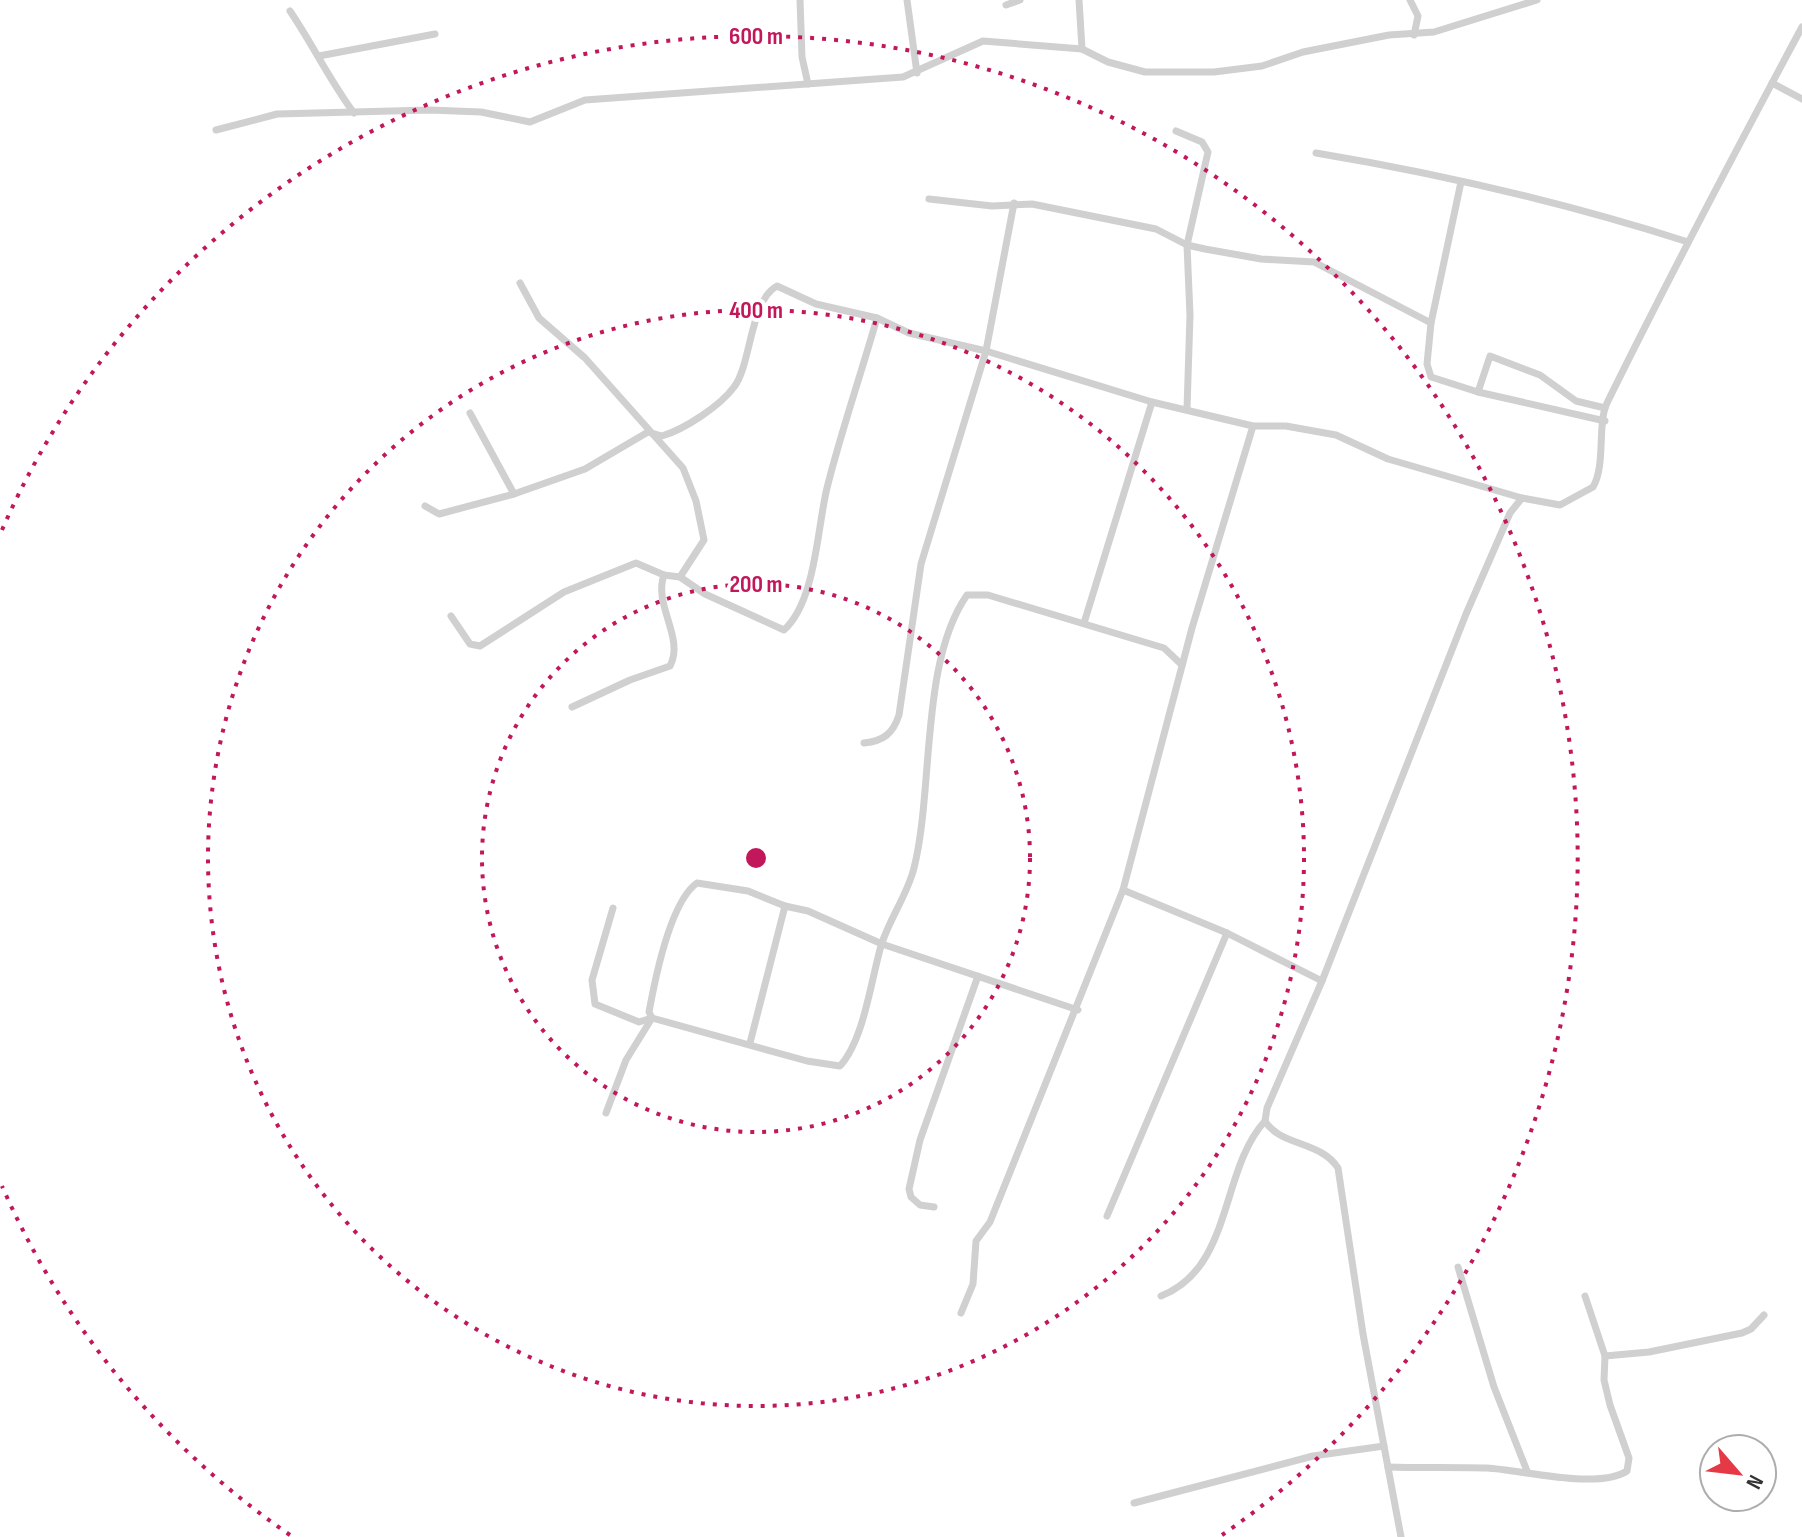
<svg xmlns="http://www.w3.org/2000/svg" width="1802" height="1537" font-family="'Sofia Sans Condensed',sans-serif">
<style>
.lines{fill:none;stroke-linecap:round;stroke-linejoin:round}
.street{stroke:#d0d0d0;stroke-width:7}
.ring{fill:none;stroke:#c2185b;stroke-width:4;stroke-dasharray:4 8}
.centre{fill:#c2185b;stroke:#fff;stroke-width:4}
.ring-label{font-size:24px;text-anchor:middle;font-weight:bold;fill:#c2185b;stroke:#fff;stroke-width:8;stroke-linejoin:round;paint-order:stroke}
</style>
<rect width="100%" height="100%" fill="#fff"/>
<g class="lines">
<g class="street">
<polyline points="800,0 802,57 808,84"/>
<polyline points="907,0 917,73"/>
<polyline points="1079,0 1082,49"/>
<polyline points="1410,0 1418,16 1414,35"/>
<polyline points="1006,5 1020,0"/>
<path d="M 290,11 C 313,45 330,81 354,113"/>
<polyline points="319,56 435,34"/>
<polyline points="1772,83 1802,99"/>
<polyline points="216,130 277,114 430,110 481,112 530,122 585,100 903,77 983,41 1082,49 1108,62 1145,72 1214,72 1262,66 1303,52 1389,35 1434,32 1537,0"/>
<polyline points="1176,131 1202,142 1208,152 1187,245 1190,315 1187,409"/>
<path d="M 1316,153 C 1442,174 1566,203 1688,242"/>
<polyline points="929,199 992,206 1032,204 1156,229 1187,245 1205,249 1261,259 1314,262 1431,323 1427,364 1431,377 1478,392 1490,356 1540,375 1576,401 1605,408"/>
<polyline points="520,283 539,318 585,358 683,468 696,501 704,540 680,577"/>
<polyline points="1431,323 1461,182"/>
<polyline points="1478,392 1605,421"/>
<path d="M 470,413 L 514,494 L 585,469 L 648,432 L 662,436 C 685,429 720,406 734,387 C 751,366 750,300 777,286 L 816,304 L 877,318 L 909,333 L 986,351 L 1152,402 L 1253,426 L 1286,426 L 1336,435 L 1388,459 L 1522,498"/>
<polyline points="425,506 439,514 514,494"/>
<path d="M 451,616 L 470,644 L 480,646 L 564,592 L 636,563 L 664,575 L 680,577 L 705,594 L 784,630 C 817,600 817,524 828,484 C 842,429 861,374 877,318"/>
<polyline points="1084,623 1152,402"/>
<path d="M 572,707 L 630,680 L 670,666 C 685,638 653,605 664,575"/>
<path d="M 864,743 C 883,741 893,734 899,715 L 921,564 L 986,351 L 1014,203"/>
<polyline points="1123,890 1227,933 1322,981"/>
<path d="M 613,908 L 592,980 L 595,1004 L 639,1022 L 652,1018 L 807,1061 L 840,1066 C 864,1040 871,980 881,946 C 889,919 907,896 914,868 C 934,788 920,662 967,595 L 988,595 L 1164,648 L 1182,665"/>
<polyline points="750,1043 785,906"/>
<path d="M 606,1113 L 626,1060 L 652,1018 L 649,1012 C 655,979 670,902 697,883 L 748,891 L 785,906 L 808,911 L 882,944 L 1078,1010"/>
<polyline points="934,1207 920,1205 911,1197 909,1189 920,1140 978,976"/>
<polyline points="1107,1216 1227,933"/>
<polyline points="1458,1267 1494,1387 1527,1471"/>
<path d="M 1161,1296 C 1233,1268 1220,1170 1265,1121"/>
<polyline points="961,1313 973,1284 976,1241 990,1222 1123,890 1192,628 1253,426"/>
<polyline points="1605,1356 1649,1352 1742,1333 1751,1329 1764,1315"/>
<path d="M 1388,1467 C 1421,1468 1454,1467 1487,1468 C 1522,1470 1598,1490 1627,1471 L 1629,1458 L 1610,1405 L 1604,1380 L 1605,1356 L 1585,1296"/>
<polyline points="1134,1503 1313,1456 1384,1446"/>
<path d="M 1401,1537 L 1363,1334 L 1338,1168 C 1321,1141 1280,1146 1265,1121 L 1267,1108 L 1322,981 L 1466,614 L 1510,513 L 1522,498 L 1560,505 L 1593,487 C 1606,465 1597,424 1607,403 C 1669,277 1735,152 1802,27"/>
</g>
</g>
<g class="ring">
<circle cx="756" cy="858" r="274"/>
<circle cx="756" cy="858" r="548"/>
<path d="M290 1535A822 822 0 0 1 2 1186M2 530A822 822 0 1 1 1222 1535"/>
</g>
<circle cx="756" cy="858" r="12" class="centre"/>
<g class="ring-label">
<text x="756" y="44">600 m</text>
<text x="756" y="318">400 m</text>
<text x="756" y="592">200 m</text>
</g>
<g transform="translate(1738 1473) rotate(118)"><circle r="38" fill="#ffffff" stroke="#adadad" stroke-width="2"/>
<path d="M0-6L14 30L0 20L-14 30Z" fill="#e63946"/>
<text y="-12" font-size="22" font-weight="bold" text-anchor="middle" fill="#333333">N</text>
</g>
</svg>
